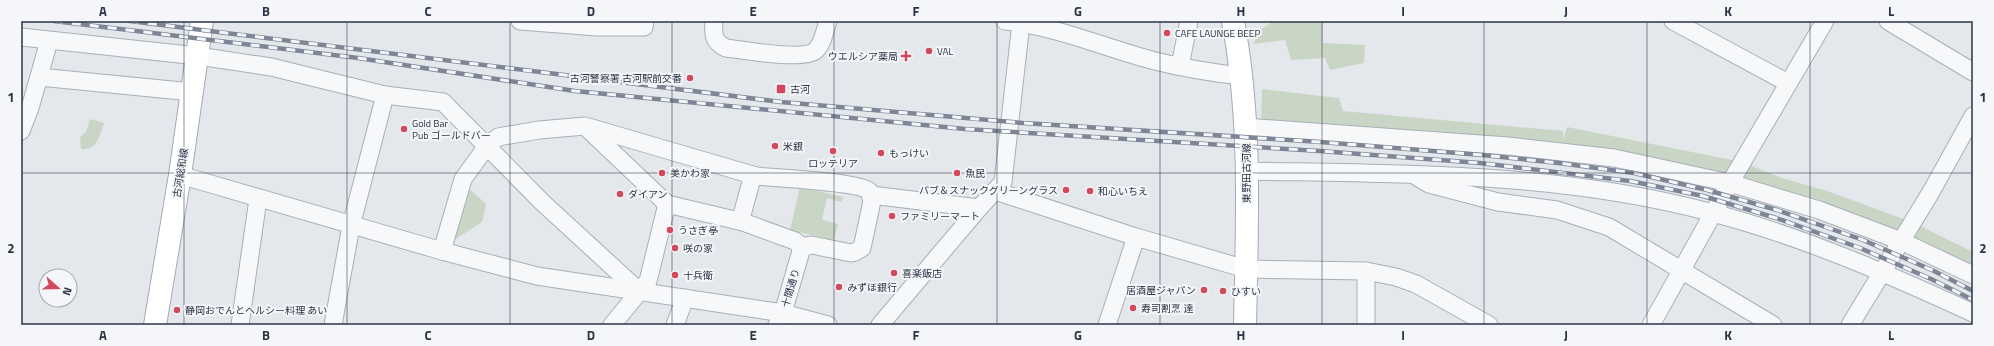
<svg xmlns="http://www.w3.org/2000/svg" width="1994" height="346" font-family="'Titillium Web','Noto Sans JP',sans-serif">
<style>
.green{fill:#c9d6c5}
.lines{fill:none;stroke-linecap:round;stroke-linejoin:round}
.minor-casing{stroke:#a9aeb7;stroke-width:19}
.major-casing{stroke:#a3abb8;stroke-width:24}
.minor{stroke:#f7f8fa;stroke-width:17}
.major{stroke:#fff;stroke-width:22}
.rail-casing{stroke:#7d8696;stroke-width:4.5}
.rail{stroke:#f4f6f9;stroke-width:3;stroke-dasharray:9;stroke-linecap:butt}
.grid{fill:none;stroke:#2b3445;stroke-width:1;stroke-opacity:0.55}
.poi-dot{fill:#d1495b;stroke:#f4f6f9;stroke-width:1.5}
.labels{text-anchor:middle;stroke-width:4;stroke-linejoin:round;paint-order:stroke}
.poi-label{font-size:10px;fill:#2b3445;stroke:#f4f6f9;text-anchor:start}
.street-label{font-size:10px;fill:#2b3445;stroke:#f4f6f9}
.neatline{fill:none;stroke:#2b3445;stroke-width:1.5}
.grid-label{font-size:13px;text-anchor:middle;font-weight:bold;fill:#2b3445}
</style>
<rect width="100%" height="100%" fill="#e4e7ec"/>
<g class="green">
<polygon points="1274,21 1323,21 1323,43 1365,45 1364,63 1330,70 1325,58 1291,60 1285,40 1254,44 1257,32"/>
<polygon points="1262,89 1339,98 1343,111 1563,131 1563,140 1567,127 1742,162 1782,178 1827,191 1912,222 1973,252 1973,275 1901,241 1614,158 1261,123"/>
<path d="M 90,119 L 104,123 C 100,135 97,151 81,149 L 80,137 L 86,132 Z"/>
<polygon points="466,186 486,204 482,222 451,242"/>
<polygon points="800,187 843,197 841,202 827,198 822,220 838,224 834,240 790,230"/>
</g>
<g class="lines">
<defs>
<g id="minor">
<polyline points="520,21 597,27 644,27 645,21"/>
<path d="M 714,21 C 713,34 713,42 726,48 C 742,50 806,61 816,50 C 823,43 825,30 828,21"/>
<path d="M 1005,21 C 1056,26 1105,48 1155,61 C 1183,68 1213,73 1242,76"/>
<polyline points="1673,21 1788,83"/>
<polyline points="1888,21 1973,72"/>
<polyline points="21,37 198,56 271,67 385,95 443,102 543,203 640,292"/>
<polyline points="1180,66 1189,21"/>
<polyline points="39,77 192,92"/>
<polyline points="1245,127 1508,146 1614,158 1730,183 1819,210 1901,241 1973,275"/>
<polyline points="588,129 667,204 743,222"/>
<polyline points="21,131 30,108 49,41"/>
<path d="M 1246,171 C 1402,174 1562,172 1713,213 C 1804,237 1888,274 1973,313"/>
<polyline points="180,175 442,251 537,276 783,313 828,325"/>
<polyline points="1417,177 1429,184 1498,202 1557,210 1609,227 1773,325"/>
<polyline points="995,191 1136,237 1246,269 1366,271 1396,277 1416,284 1489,325"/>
<polyline points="871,195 979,208"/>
<polyline points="442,251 463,179 487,146 498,137 539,130 585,126 756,176"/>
<polyline points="1366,271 1366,325"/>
<polyline points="240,325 258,199"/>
<polyline points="333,325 351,226 385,95"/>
<polyline points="612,325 648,281 667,204"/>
<polyline points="675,325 685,298"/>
<path d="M 777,325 L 783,313 L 801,251 C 804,247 807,245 812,245 L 851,253 L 855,252 L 862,248 L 872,201 L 869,191 C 859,182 775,178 756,176 L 752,178 L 742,215 L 743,222 L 795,241 L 799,244 L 801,251"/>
<polyline points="880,325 979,208 1003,182 1021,23"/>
<polyline points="1107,325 1136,237"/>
<polyline points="1651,325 1730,183 1825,21"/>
<polyline points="1850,325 1931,192 1973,116"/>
</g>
<g id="major">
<path d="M 1233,21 C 1252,121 1247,224 1245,325"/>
<polyline points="155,325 180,175 202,21"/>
</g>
</defs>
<use href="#minor" class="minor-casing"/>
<use href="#major" class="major-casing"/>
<use href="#minor" class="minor"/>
<use href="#major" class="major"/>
<defs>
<g id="rail">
<polyline points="54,21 358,58 575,91 965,129 1320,151 1480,163 1630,181 1703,196 1776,218 1860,248 1931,279 1973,300"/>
<polyline points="130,21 781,102 1023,123 1321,142 1482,155 1559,163 1634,173 1707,190 1777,210 1863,240 1934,271 1973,291"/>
</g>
</defs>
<use href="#rail" class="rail-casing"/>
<use href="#rail" class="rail"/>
</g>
<path class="grid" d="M 184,21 L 184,325M 347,21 L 347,325M 510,21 L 510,325M 672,21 L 672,325M 834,21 L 834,325M 997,21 L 997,325M 1160,21 L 1160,325M 1322,21 L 1322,325M 1484,21 L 1484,325M 1647,21 L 1647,325M 1810,21 L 1810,325M 21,173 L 1973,173"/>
<g class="poi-dot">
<circle cx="1167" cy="33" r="4"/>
<circle cx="929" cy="51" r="4"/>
<path d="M904 50h4v4h4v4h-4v4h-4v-4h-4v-4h4z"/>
<circle cx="690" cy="78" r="4"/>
<rect x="776" y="84" width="10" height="10" rx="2"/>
<circle cx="404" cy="129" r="4"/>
<circle cx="775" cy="146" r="4"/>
<circle cx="833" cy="151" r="4"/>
<circle cx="881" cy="153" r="4"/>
<circle cx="662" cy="173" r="4"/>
<circle cx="957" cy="173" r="4"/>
<circle cx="1066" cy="190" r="4"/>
<circle cx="1090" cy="191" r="4"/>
<circle cx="620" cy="194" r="4"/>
<circle cx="892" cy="216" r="4"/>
<circle cx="670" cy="230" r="4"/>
<circle cx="675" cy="248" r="4"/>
<circle cx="894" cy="273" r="4"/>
<circle cx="675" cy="275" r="4"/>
<circle cx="839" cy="287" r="4"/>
<circle cx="1204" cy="290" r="4"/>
<circle cx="1223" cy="291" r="4"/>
<circle cx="1133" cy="308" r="4"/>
<circle cx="177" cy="310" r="4"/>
</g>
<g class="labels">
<g class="poi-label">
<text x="1175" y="37">CAFE LAUNGE BEEP</text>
<text x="937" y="55">VAL</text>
<text x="898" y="60" text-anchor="end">ウエルシア薬局</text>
<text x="682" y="82" text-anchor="end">古河警察署 古河駅前交番</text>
<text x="790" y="93">古河</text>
<text x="412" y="127">Gold Bar<tspan x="412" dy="12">Pub ゴールドバー</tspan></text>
<text x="783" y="150">米銀</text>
<text x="889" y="157">もっけい</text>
<text x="833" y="167" text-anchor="middle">ロッテリア</text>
<text x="670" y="177">美かわ家</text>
<text x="965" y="177">魚民</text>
<text x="1058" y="194" text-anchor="end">パブ＆スナックグリーングラス</text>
<text x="1098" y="195">和心いちえ</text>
<text x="628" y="198">ダイアン</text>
<text x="900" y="220">ファミリーマート</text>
<text x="678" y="234">うさぎ亭</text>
<text x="683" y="252">咲の家</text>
<text x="902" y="277">喜楽飯店</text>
<text x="683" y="279">十兵衛</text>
<text x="847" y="291">みずほ銀行</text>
<text x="1196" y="294" text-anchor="end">居酒屋ジャパン</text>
<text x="1231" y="295">ひすい</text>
<text x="1141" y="312">寿司割烹 達</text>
<text x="185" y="314">静岡おでんとヘルシー料理 あい</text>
</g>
<g class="street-label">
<text transform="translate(180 173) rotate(-81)" y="4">古河総和線</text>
<text transform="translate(1246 173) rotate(-90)" y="4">東野田古河線</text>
<text transform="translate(790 288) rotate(-73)" y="4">十間通り</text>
</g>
</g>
<rect width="1994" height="346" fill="none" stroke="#f4f6f9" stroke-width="44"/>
<g transform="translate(58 288) rotate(110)"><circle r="19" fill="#f4f6f9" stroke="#a4a8b1"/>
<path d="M0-3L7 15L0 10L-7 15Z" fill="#d1495b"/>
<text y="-6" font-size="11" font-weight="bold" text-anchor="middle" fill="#2b3445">N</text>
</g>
<rect x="22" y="22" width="1950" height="302" class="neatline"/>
<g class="grid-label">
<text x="103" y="16">A</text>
<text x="266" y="16">B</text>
<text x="428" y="16">C</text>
<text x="591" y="16">D</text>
<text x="753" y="16">E</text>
<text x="916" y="16">F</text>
<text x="1078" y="16">G</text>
<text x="1241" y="16">H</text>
<text x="1403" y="16">I</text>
<text x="1566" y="16">J</text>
<text x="1728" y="16">K</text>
<text x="1891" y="16">L</text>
<text x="11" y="102">1</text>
<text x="1983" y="102">1</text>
<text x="11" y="253">2</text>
<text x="1983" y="253">2</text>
<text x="103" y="340">A</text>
<text x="266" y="340">B</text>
<text x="428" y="340">C</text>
<text x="591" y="340">D</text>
<text x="753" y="340">E</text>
<text x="916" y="340">F</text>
<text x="1078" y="340">G</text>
<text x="1241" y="340">H</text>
<text x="1403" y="340">I</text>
<text x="1566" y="340">J</text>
<text x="1728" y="340">K</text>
<text x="1891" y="340">L</text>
</g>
</svg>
